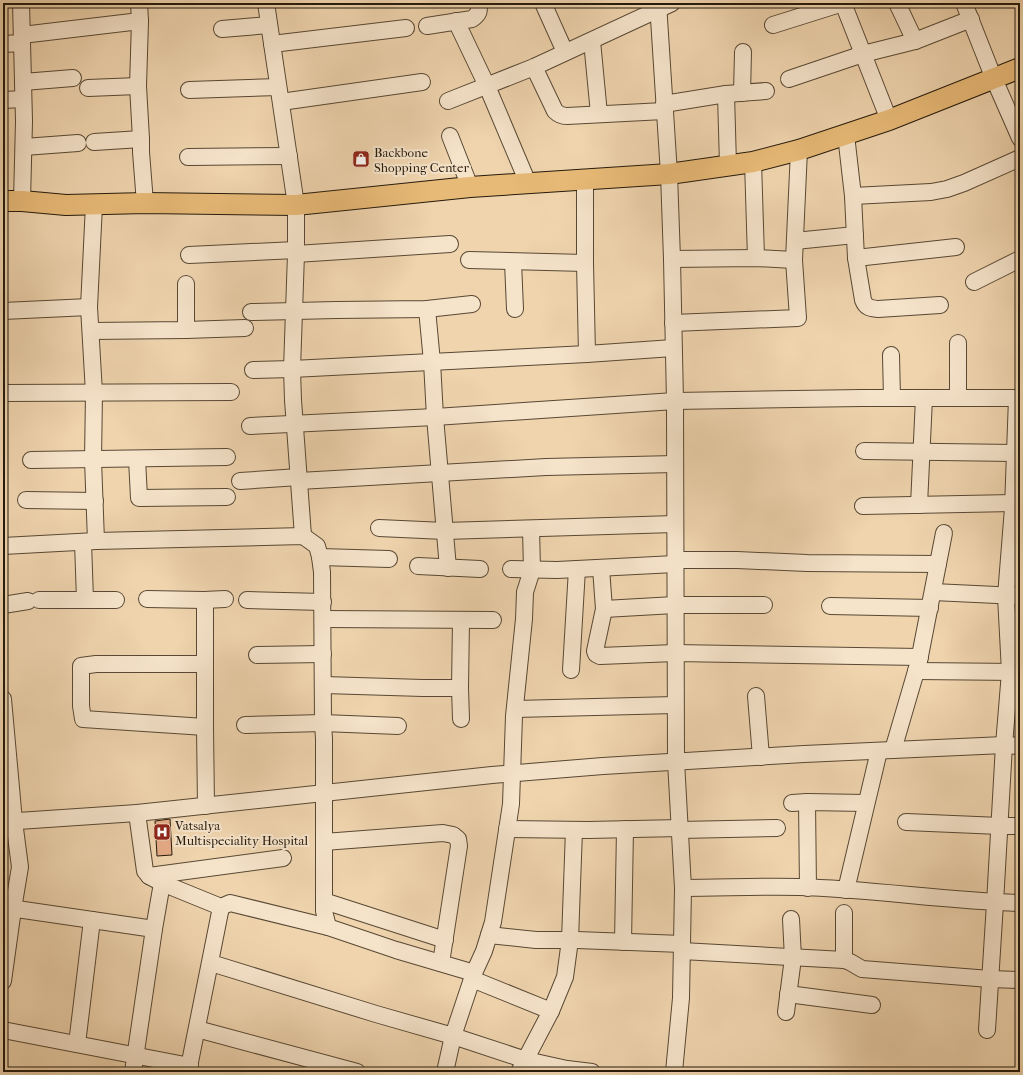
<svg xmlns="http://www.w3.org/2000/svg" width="1023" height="1075" font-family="'IM FELL French Canon',serif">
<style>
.building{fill:#e4aa85;stroke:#251a0c}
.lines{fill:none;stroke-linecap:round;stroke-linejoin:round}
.minor-casing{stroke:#584834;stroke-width:18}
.major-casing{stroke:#251a0c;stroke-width:22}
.minor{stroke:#f5e3ca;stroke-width:16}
.major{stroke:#e8ba77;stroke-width:20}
.labels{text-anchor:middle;stroke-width:4;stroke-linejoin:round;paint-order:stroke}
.poi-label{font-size:13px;fill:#251a0c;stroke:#f5e3ca;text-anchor:start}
</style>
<rect width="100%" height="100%" fill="#efd4ae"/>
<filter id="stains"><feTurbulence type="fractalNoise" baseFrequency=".005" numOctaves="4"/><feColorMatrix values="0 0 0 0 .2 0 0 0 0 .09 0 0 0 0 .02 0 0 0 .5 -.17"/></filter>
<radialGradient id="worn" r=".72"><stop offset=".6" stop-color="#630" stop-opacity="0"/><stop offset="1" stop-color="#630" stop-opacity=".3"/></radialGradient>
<polygon class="building" points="170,819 172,855 157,856 155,821"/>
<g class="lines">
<defs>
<g id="minor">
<polyline points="21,3 24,121 22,201"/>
<polyline points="139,3 140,21"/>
<polyline points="266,3 296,205 296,254 292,369 293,400 303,536"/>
<polyline points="543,3 565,52"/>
<polyline points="658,3 669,174 672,259 675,401 676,761 683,888 681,998 674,1072"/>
<polyline points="843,3 889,120"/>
<polyline points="897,3 915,41"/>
<polyline points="964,3 994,79 1020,138"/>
<polyline points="456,21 487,86 528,183"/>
<polyline points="773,25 843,3"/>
<path d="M 427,26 L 472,19 C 479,14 480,11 478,3"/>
<polyline points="222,29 269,25"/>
<polyline points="22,35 140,21 138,86 141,139 141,152 145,203"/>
<polyline points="592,41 599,114"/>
<polyline points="3,44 22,43"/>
<polyline points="272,44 406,28"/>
<path d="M 534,67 L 555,111 C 559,115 562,116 567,116 L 664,111"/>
<polyline points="789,79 863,54 915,41 971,19"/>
<polyline points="23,82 73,78"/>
<polyline points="88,88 138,86"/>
<polyline points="189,90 278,87"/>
<polyline points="742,93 743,52"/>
<polyline points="726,94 728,165"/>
<polyline points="3,100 23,99"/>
<polyline points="448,101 534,67 672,3"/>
<polyline points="281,102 422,82"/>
<polyline points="664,104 726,94 766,91"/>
<path d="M 846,135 L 853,196 L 856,258 L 863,300 C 866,308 870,308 878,309 L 940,305"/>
<polyline points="450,136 470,187"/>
<polyline points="94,142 141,139"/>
<polyline points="24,147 78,143"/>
<polyline points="188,157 289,156"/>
<polyline points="753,162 756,258"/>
<polyline points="585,180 585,263 587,354"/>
<polyline points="853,196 931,192 947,189 964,183 1020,158"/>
<polyline points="94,205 89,307 94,393 93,460 96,541"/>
<polyline points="795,241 855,235"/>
<polyline points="296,254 450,244"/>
<polyline points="189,255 296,250"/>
<polyline points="856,258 956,247"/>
<polyline points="672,259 756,258 794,260"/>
<polyline points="469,260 585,263"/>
<polyline points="513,262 515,309"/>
<polyline points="974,282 1020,259"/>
<polyline points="186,284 186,330"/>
<polyline points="427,309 432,362 435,417 448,568"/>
<polyline points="3,311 89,307"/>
<polyline points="251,312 336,310 427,309 472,304"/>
<polyline points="673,323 798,318 794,260 799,150"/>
<polyline points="91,331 186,330 245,328"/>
<polyline points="891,355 892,398"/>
<polyline points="253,370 292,369 587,354 673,348"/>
<polyline points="3,393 231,392"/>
<polyline points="958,398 958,343"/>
<polyline points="250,426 435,417 675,401 861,398 1020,398"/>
<polyline points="864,451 1015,453"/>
<polyline points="137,459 139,498 227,497"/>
<polyline points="31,460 227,457"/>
<polyline points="240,481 299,477"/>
<polyline points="299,481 546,467 675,464"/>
<polyline points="26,500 95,501"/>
<polyline points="919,505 924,398"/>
<polyline points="863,506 1013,503"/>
<polyline points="379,528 445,531 675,524"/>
<polyline points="83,542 85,600"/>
<polyline points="3,546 96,541 303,536 317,546 320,557 322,572 323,723 324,739 324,911 328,927"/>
<polyline points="320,557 389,559"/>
<polyline points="675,560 737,560 807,563 938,564"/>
<polyline points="418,566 480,569"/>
<polyline points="601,568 604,609 595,651 596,654 600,656 675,653 920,657"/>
<polyline points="511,569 557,570 675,564"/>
<polyline points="933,592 1020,596"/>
<polyline points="147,599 204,600 225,599"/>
<polyline points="39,600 116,600"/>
<polyline points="205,600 205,727 206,806"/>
<polyline points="247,600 323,602"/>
<polyline points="3,605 28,601"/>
<polyline points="830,606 930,608"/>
<polyline points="604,609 675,605 764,605"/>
<polyline points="323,619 493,620"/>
<polyline points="257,655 323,654"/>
<polyline points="571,670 577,569"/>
<polyline points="916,671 1020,672"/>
<polyline points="324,685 423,688 460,688 461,620"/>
<polyline points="460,688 461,719"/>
<polyline points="756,696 761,757"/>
<polyline points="3,699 14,821 20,867 13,909 3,981"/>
<polyline points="515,709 675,705"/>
<polyline points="245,725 323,723 398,726"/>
<polyline points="205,727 83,719 81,706 81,666 96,664 205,664"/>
<polyline points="893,750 919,661 944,533"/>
<polyline points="807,802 808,888"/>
<polyline points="792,803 807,802 866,803"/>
<polyline points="137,813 145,871 149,876 162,883 221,907 230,903 328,927 396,950 474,973"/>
<polyline points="3,822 137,813 492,775 603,766 804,754 1004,745 1020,746"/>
<polyline points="906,822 1000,826 1020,826"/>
<polyline points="507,829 588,830 680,828"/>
<polyline points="680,830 777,828"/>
<polyline points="324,842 443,833 453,835 458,839 459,846 441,963"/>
<polyline points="149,876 283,858"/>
<path d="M 683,888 C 722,888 760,886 799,887 C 873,889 946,901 1020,903"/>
<polyline points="846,890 879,751"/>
<polyline points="324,901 445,940"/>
<polyline points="3,907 154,929"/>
<polyline points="844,913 844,960"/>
<polyline points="489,935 536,940 577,940 682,944"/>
<polyline points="623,942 625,829"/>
<polyline points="682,951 844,960 850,962 862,969 990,979 1020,980"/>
<polyline points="211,963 376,1014 453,1036 526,1060 567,1069 592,1072"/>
<polyline points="472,979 551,1011"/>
<polyline points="788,994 872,1005"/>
<polyline points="786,1012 793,958 791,919"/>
<polyline points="197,1029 357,1072"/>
<polyline points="3,1030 190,1066"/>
<polyline points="987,1030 995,903 1004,745 1010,672 1006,596 1013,508 1017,398"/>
<polyline points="77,1044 92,920"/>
<polyline points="133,1072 154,929 162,883"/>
<polyline points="188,1072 221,907"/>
<polyline points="445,1072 453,1036 474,973 484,951 493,922 511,804 514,716 524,619 525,592 532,570 531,529"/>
<polyline points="519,1072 551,1011 565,977 570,940 574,830"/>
</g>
<polyline id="major" points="3,201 22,201 66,205 145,203 296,205 470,187 669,174 753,162 799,150 889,120 1020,68"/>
</defs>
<use href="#minor" class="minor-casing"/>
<use href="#major" class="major-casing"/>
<use href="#minor" class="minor"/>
<use href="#major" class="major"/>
</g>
<defs>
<symbol id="shop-square" viewBox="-11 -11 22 22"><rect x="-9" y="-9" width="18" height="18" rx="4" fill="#8f2418" stroke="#f5e3ca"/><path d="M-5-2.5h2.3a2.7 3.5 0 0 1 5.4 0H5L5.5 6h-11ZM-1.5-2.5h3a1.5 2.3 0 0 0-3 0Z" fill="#fff"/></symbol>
<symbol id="hospital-square" viewBox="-11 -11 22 22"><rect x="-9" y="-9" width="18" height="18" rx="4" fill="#8f2418" stroke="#f5e3ca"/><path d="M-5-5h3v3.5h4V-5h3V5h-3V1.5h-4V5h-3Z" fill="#fff"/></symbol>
</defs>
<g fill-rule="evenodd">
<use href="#shop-square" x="351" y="149" width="20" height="20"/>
<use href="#hospital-square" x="152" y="822" width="20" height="20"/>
</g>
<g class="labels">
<g class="poi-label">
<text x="374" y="157">Backbone<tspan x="374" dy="15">Shopping Center</tspan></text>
<text x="175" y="830">Vatsalya<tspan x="175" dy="15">Multispeciality Hospital</tspan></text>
</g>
</g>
<rect width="1023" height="1075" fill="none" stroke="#efd4ae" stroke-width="16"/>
<rect x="4" y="4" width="1015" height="1067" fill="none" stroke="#251a0c" stroke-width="2"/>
<rect x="8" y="8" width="1007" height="1059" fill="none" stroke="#251a0c"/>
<rect width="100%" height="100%" filter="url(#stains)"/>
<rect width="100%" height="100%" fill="url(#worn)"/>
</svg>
